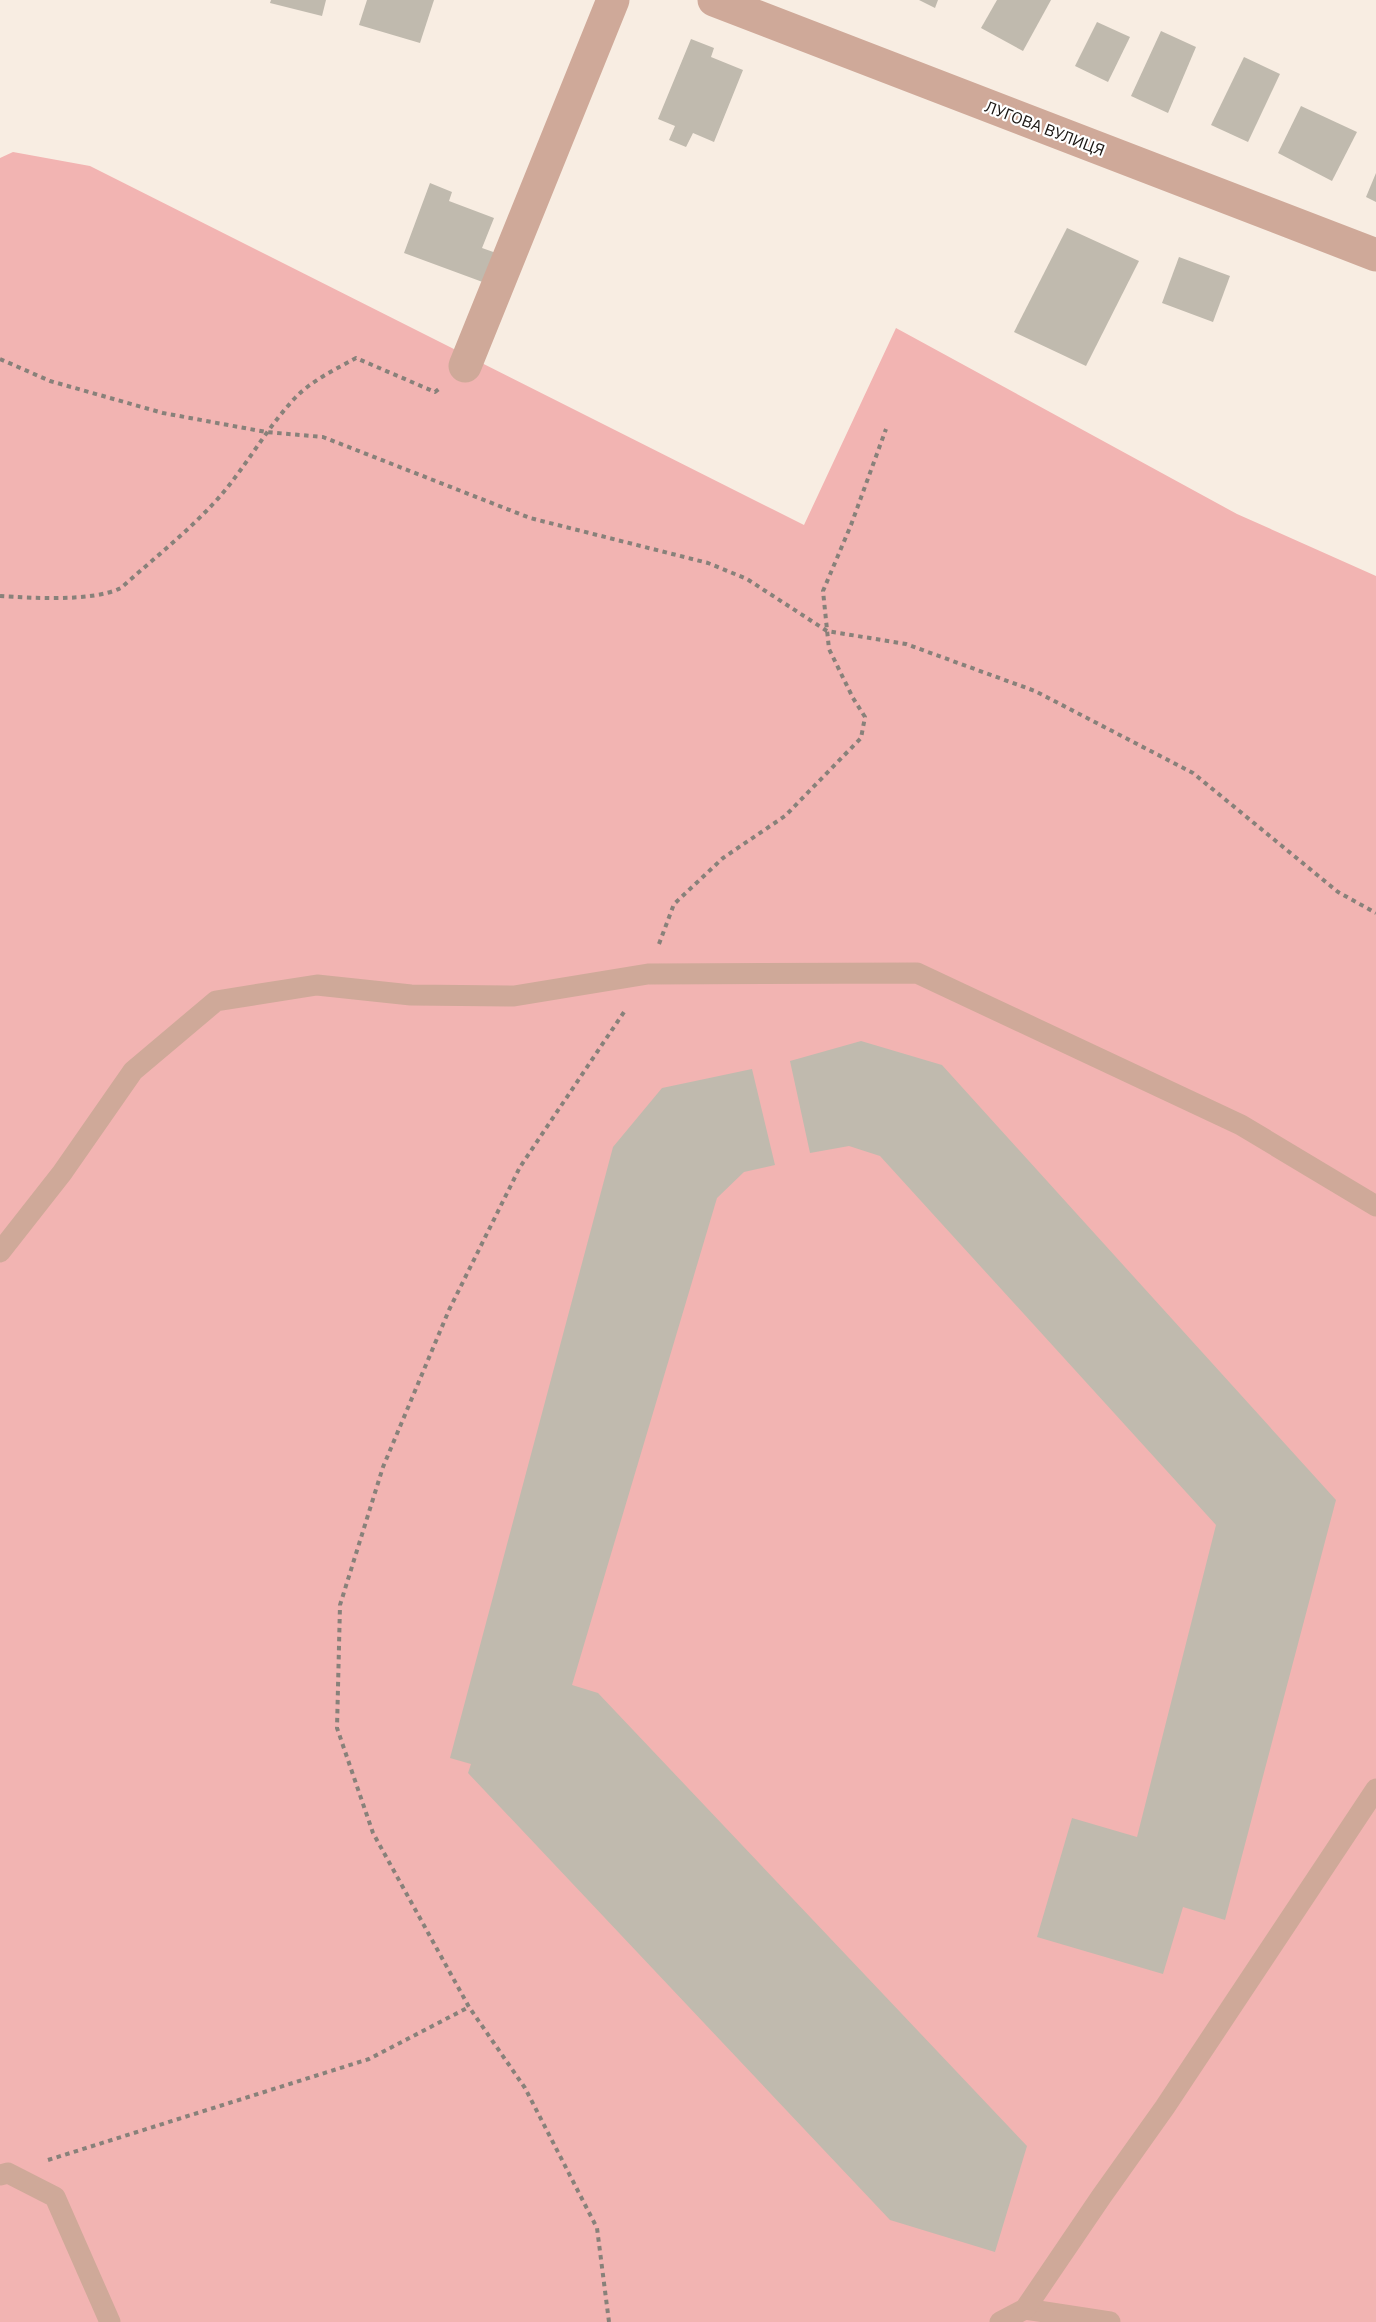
<svg xmlns="http://www.w3.org/2000/svg" width="1376" height="2322" font-family="'IBM Plex Sans',sans-serif">
<style>
.green{fill:#f2b4b2}
.building{fill:#c0baae}
.lines{fill:none;stroke-linecap:round;stroke-linejoin:round}
.path{stroke:#88817a;stroke-width:4;stroke-dasharray:4.5 4.5;stroke-linecap:butt}
.service{stroke:#cfa999;stroke-width:21}
.minor{stroke:#cfa999;stroke-width:33}
.labels{text-anchor:middle;stroke-width:4.5;stroke-linejoin:round;paint-order:stroke}
.street-label{font-size:16px;fill:#1a1613;stroke:#fff}
</style>
<rect width="100%" height="100%" fill="#f8ede2"/>
<polygon class="green" points="13,152 90,166 804,525 896,328 1237,514 1376,576 1376,2322 0,2322 0,158"/>
<g class="building">
<polygon points="271,0 326,0 322,16 270,3"/>
<polygon points="367,0 434,0 420,43 359,25"/>
<polygon points="919,0 938,0 935,8"/>
<polygon points="997,0 1051,0 1023,51 981,28"/>
<polygon points="1097,22 1130,37 1108,82 1075,66"/>
<polygon points="1161,31 1196,47 1168,113 1131,96"/>
<polygon points="691,39 714,48 711,57 743,70 714,142 693,133 686,147 669,140 675,126 658,119"/>
<polygon points="1244,57 1280,74 1248,142 1211,125"/>
<polygon points="1301,106 1357,132 1332,181 1278,153"/>
<polygon points="1376,173 1376,202 1366,197"/>
<polygon points="430,183 452,192 449,201 494,218 482,248 499,254 488,284 404,253"/>
<polygon points="1067,228 1139,261 1086,366 1014,332"/>
<polygon points="1179,257 1230,276 1213,322 1162,303"/>
<polygon points="861,1041 942,1065 1336,1500 1225,1920 1183,1907 1163,1974 1037,1937 1072,1818 1137,1837 1216,1525 880,1156 849,1146 810,1153 790,1061"/>
<polygon points="752,1069 775,1165 744,1172 717,1198 572,1685 598,1693 1027,2146 995,2252 890,2220 468,1773 471,1764 450,1758 613,1147 662,1088"/>
</g>
<g class="lines">
<g class="path">
<polyline points="0,359 50,381 163,413 266,432 323,437 530,518 708,563 747,579 827,631 906,644 1035,691 1193,773 1338,892 1376,913"/>
<path d="M 0,596 C 33,598 92,602 121,588 C 152,560 185,534 213,504 C 244,471 264,431 295,398 C 311,381 336,369 356,358 L 435,392 L 440,388"/>
<polyline points="659,944 674,904 723,858 785,816 861,738 865,717 853,698 829,649 823,591 851,525 886,429"/>
<polyline points="48,2160 369,2059 469,2007"/>
<polyline points="609,2322 597,2228 525,2088 469,2007 373,1833 337,1728 340,1605 383,1467 449,1310 520,1167 626,1009"/>
</g>
<g class="service">
<polyline points="0,1252 62,1173 133,1071 216,1001 317,985 411,995 514,996 648,974 917,973 1241,1125 1376,1206"/>
<polyline points="0,2175 8,2173 55,2197 110,2322"/>
<polyline points="1025,2309 1110,2322"/>
<polyline points="1000,2322 1025,2309 1101,2197 1165,2107 1376,1789"/>
</g>
<g class="minor">
<polyline points="714,0 1376,255"/>
<polyline points="465,366 613,0"/>
</g>
</g>
<g class="labels">
<g class="street-label">
<text transform="translate(1045 128) rotate(21)" y="6">ЛУГОВА ВУЛИЦЯ</text>
</g>
</g>
</svg>
